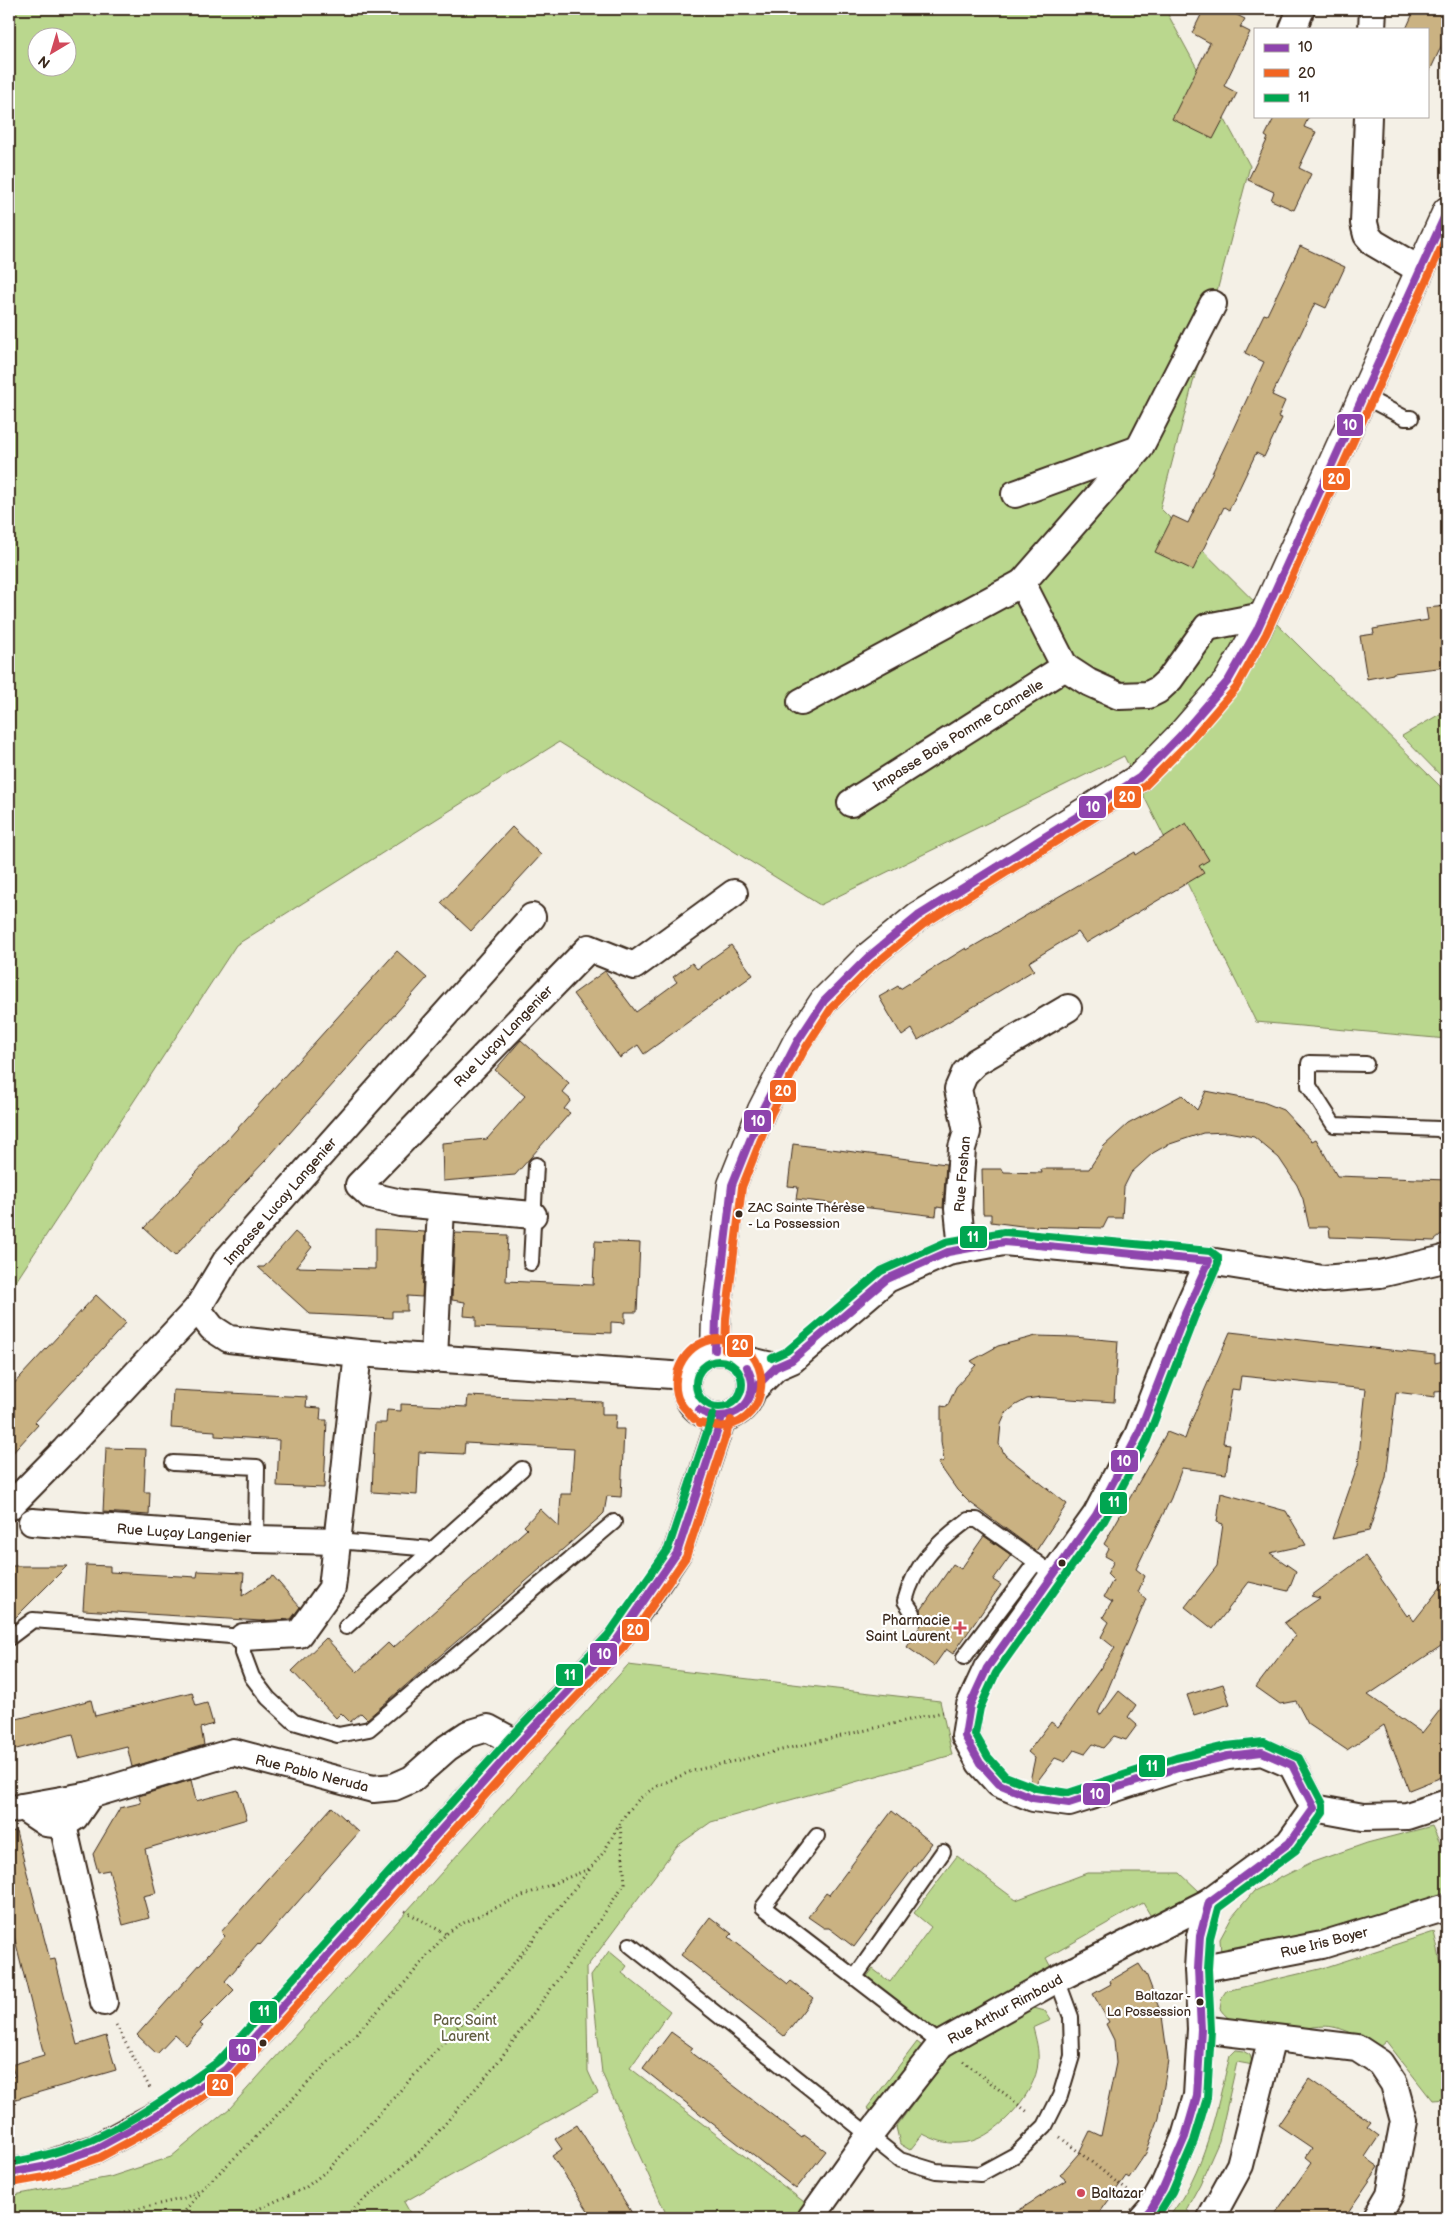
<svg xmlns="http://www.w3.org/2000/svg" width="1456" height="2227" font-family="'Balsamiq Sans',sans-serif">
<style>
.green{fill:#bad78e;stroke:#7a8056;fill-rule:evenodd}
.building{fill:#cab282;stroke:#3b2a1e}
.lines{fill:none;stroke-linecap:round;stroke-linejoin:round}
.lane-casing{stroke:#3b2a1e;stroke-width:18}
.street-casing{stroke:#3b2a1e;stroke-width:30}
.secondary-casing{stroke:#3b2a1e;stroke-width:31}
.path{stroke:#3b2a1e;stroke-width:3;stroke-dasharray:1 4;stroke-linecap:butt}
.lane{stroke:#fff;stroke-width:14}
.street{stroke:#fff;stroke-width:26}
.secondary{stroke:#fff;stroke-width:28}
.bus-1-casing{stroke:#fff;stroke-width:11}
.bus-2-casing{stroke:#fff;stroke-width:11}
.bus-3-casing{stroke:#fff;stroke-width:11}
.bus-1{stroke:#8e44ad;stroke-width:8}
.bus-2{stroke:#f26522;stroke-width:8}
.bus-3{stroke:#00a651;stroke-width:8}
.bus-dot{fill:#3b2a1e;stroke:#fff;stroke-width:2}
.poi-dot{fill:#d1495b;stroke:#fff;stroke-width:2}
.labels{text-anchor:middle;stroke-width:4.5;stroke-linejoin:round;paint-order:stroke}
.bus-label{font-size:13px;fill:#3b2a1e;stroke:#fff;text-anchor:start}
.street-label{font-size:14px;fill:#3b2a1e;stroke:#fff}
.poi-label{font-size:14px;fill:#3b2a1e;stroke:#fff;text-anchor:end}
.park-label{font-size:14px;fill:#615e40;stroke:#fff}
.line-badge{stroke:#fff;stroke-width:2}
.badge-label{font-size:14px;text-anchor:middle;font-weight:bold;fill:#fff}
</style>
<rect width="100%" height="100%" fill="#f4f0e6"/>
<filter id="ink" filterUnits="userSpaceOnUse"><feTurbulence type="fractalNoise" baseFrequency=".02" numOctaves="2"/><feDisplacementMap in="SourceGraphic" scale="10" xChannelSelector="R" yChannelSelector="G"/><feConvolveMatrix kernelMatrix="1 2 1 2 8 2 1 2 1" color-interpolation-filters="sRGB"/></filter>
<g filter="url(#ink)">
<g class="green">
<path d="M 9,9 L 1165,9 L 1250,166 L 1160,508 L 1447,793 L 1447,1039 L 1256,1022 L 1124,756 L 820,905 L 559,742 L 236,945 L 9,1292 ZM 38,38 L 68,38 L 68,68 L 38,68 Z"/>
<polygon points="1447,710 1447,782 1402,736"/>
<polygon points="628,1665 940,1701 952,1755 711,1822 677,1846 586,1968 588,2071 598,2093 404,2202 413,2218 9,2218 9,2196 110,2177 171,2157 230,2108"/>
<polygon points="1432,1826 1447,1858 1447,1894 1324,1936 1221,1955 1220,1939 1232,1917 1254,1891 1310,1863 1367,1843"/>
<polygon points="957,1856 1016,1900 1087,1873 1180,1873 1199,1891 1152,1918 1143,1903 1046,1958 1054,1973 938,2033 865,1979 873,1969 890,1982 931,1927 914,1913"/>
<path d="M 1434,1932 L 1447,1991 L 1447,2099 L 1432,2100 L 1386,2041 L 1377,2049 C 1363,2039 1350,2030 1333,2027 C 1325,2025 1314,2027 1306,2028 C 1279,2031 1237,2034 1220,2009 L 1222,1997 L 1226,1991 L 1320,1969 Z"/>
<polygon points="609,1951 627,1966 622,1973 670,2011 630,2068 808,2205 796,2218 668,2218 602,2073 591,1976"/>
<path d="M 1030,2007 L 1045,2011 L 1051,2020 L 1033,2028 C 1036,2039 1039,2050 1038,2062 C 1037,2094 992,2143 960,2143 C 945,2144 935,2140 923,2134 L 910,2150 L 900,2144 L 896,2127 L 948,2057 Z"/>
<polygon points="917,2042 926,2049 876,2115 867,2108"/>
<path d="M 1236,2050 L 1243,2051 L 1250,2055 L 1253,2065 L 1237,2062 L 1219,2141 L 1200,2184 L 1186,2210 L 1196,2218 L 1168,2218 C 1206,2171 1215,2113 1230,2056 Z"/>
</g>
<g class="building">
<polygon points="1204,9 1225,9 1245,19 1240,27 1250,32 1224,86 1237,93 1213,139 1172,119 1210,43 1192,33"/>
<polygon points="1415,9 1447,9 1447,34 1427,77 1427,29 1406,29"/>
<polygon points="1275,116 1309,116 1304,127 1316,132 1299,168 1311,174 1294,210 1271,200 1274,192 1248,180 1268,138 1265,136"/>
<polygon points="1300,246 1345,267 1326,308 1315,303 1272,395 1285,401 1278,417 1282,418 1264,457 1256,453 1229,510 1224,507 1193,570 1155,552 1173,516 1188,523 1228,440 1264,362 1245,353 1264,314 1267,315"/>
<polygon points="1447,606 1447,667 1393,673 1393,674 1367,679 1360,636 1374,634 1373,629 1428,620 1426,608"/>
<polygon points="1186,823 1209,860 1199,866 1204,873 1086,943 1078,932 1029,962 1034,970 918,1040 912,1029 902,1036 879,997 898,986 900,989 966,948 967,950 1135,852 1136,855"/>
<polygon points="512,827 541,855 471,931 441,903"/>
<polygon points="731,945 753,975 644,1054 638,1045 620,1058 573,994 605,971 636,1012 677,982 673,977 692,963 697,969"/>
<polygon points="397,951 427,978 265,1161 175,1256 144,1228 228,1139"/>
<polygon points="521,1040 569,1083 562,1092 571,1100 564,1109 570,1113 515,1175 443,1181 442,1143 487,1139 525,1096 495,1070"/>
<polygon points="1206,1091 1263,1102 1283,1110 1312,1141 1316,1139 1337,1176 1447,1180 1446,1231 1434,1241 1330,1237 1329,1227 1309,1227 1303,1199 1297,1185 1279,1158 1254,1137 1228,1132 1203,1133 1167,1145 1153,1153 1131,1173 1124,1187 1122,1218 1108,1218 1103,1228 1022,1226 991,1222 991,1214 983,1214 982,1169 1002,1169 1004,1172 1042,1173 1041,1169 1089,1169 1104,1146 1128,1124 1182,1095 1197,1110"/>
<polygon points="793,1144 946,1164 943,1208 937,1207 936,1216 796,1199 798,1187 788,1186"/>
<polygon points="375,1229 425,1232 422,1297 407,1296 407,1311 392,1311 392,1318 310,1314 258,1267 264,1267 295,1232 312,1247 296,1267 375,1269"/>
<polygon points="455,1233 508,1235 506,1281 593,1285 595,1241 640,1243 637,1312 625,1312 625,1323 611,1322 611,1333 476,1327 476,1317 464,1316 465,1302 452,1300"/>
<polygon points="96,1295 126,1323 35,1422 38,1425 9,1457 9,1389"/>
<polygon points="1230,1332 1435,1355 1435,1363 1447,1360 1447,1391 1435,1392 1435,1397 1396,1392 1386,1478 1369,1531 1332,1539 1358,1465 1366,1389 1241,1376 1239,1390 1232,1389 1223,1443 1230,1444 1226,1474 1182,1468 1171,1498 1136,1569 1145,1576 1138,1592 1146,1599 1098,1713 1101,1715 1119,1691 1136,1705 1128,1717 1137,1725 1126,1740 1114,1736 1103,1748 1093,1744 1085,1754 1074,1750 1065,1762 1055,1758 1036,1783 1030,1781 1035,1758 1028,1752 1051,1722 1058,1727 1115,1648 1101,1637 1109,1622 1103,1617 1112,1602 1104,1597 1113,1580 1107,1574 1114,1561 1105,1556 1109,1548 1104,1544 1167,1432 1185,1439 1192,1419"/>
<polygon points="1036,1336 1074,1337 1118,1341 1114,1402 1041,1397 1027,1399 1016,1405 1006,1413 1001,1424 999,1444 1005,1455 1067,1504 1036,1551 968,1501 957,1490 938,1463 944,1461 941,1441 941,1406 947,1407 956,1387 976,1365 971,1361 998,1346"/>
<polygon points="173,1390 307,1397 306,1407 321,1408 320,1420 327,1420 324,1488 277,1486 279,1440 215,1436 215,1431 171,1428"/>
<polygon points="468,1396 602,1402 602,1415 616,1415 615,1429 624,1429 621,1497 607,1496 604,1513 600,1517 367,1719 361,1713 350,1722 341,1713 336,1718 292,1671 326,1638 357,1672 388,1643 393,1648 527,1529 524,1526 540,1509 559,1527 561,1494 571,1494 574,1449 465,1443 464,1454 419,1452 417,1495 372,1492 375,1423 386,1423 387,1410 401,1411 401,1404 467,1407"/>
<polygon points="106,1448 146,1449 144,1492 150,1492 149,1515 103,1512"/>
<polygon points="1221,1493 1286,1511 1306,1545 1270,1553 1296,1571 1288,1591 1249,1582 1213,1629 1185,1607 1217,1566 1223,1524 1217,1522"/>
<polygon points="984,1536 1011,1555 993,1580 1001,1585 953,1654 946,1649 934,1666 907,1647 921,1625 916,1621 921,1617 921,1610 953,1564 961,1569"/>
<polygon points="1365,1556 1407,1616 1409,1614 1414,1621 1447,1579 1447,1642 1368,1695 1422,1733 1447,1701 1447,1775 1409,1790 1384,1725 1347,1750 1308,1724 1296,1701 1280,1704 1256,1687 1295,1636 1284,1623 1320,1598 1311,1596"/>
<polygon points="86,1565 110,1566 110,1572 197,1577 198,1571 244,1573 242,1596 273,1576 300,1607 291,1619 261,1621 83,1610"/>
<polygon points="9,1566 67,1566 9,1624"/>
<polygon points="1223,1684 1230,1704 1194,1715 1187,1695"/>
<polygon points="192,1692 196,1706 207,1703 213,1724 201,1728 204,1745 132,1767 127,1746 79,1758 73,1734 9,1751 9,1721 91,1700 95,1716"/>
<polygon points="191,1780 196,1801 238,1790 247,1819 145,1849 156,1893 143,1896 149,1918 123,1925 109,1870 98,1872 93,1854 120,1808 141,1803 139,1796"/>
<polygon points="332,1807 359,1832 260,1945 258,1943 225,1981 234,1990 200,2024 203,2026 186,2045 175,2035 157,2054 137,2035 225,1936 221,1932"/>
<polygon points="892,1811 932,1843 854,1947 829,1928 824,1928 808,1917 826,1893 829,1895"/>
<polygon points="16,1831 50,1960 55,1959 77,2045 106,2036 116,2070 9,2101 9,2078 15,2076 11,2065 44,2055 9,1916 9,1832"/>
<polygon points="710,1917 732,1934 729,1937 788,1984 791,1981 813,1998 784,2036 681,1955"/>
<polygon points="1139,1964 1147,1976 1162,2016 1168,2060 1159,2118 1146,2153 1129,2178 1126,2176 1096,2218 1007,2218 1066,2180 1060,2175 1079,2153 1090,2131 1101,2136 1116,2063 1114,2040 1106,2024 1109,2022 1093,1994 1111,1984 1110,1981"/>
<polygon points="671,2032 693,2048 690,2052 802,2138 804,2135 826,2151 796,2189 643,2069"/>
<polygon points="1309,2079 1371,2122 1367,2127 1379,2136 1365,2157 1379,2167 1344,2218 1272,2218 1312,2162 1306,2157 1312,2148 1278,2125"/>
<polygon points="577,2125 596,2155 635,2218 593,2218 552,2156 562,2149 555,2139"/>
</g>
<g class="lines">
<defs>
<g id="lane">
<polyline points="1363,396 1405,418 1411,418"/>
<polyline points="1366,1064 1309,1063 1309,1086 1334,1125 1439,1129 1447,1134"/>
<polyline points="531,1263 536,1165"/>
<polyline points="173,1463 257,1467 256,1539"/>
<polyline points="337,1541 432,1549"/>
<path d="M 913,1613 L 905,1601 C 915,1563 937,1543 968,1520 L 977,1520 L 1054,1575"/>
<polyline points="346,1627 522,1469"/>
<polyline points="9,1638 33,1620 243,1637 243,1653 252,1677 268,1698 294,1722 338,1735 369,1729 614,1522"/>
<polyline points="964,1657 1036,1562"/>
<polyline points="817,1836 763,1907 941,2044"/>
<polyline points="630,1945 900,2160 936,2171 980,2174 1015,2155 1045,2126 1060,2096 1072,2056 1071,2017 1057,1979"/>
<polyline points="855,1977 943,1852"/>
</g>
<g id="street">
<polyline points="1293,29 1301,9"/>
<polyline points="1372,29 1373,9"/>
<polyline points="1368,116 1364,223 1367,235 1374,243 1420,270"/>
<polyline points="1213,304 1139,449 1022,583 1065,667 1088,682 1119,696 1148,695 1158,690 1170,679 1207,627 1263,616"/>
<polyline points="1015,494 1136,450"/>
<polyline points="801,702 1022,583"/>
<polyline points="851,803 1065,667"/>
<polyline points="533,1215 401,1203 371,1196 359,1185 589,948 634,966 734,893"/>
<polyline points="962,1249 958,1209 962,1148 967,1132 958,1089 965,1073 976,1062 1068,1008"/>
<polyline points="1209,1261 1185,1314 1138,1435 1096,1515 987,1668 970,1705 965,1736 980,1763 999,1784 1033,1798 1069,1803 1178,1768 1228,1756 1262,1752 1292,1765 1314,1808"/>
<polyline points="197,1309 212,1328 229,1339 358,1353 686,1376"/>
<polyline points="434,1359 441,1207"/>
<polyline points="742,1359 776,1367"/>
<polyline points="751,1392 776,1367 792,1360 887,1279 948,1252 1004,1242 1209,1261 1323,1279 1380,1274 1444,1259 1447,1257"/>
<polyline points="9,1507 65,1450 197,1309 226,1261 532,917"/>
<polyline points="32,1522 256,1539 337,1541"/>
<polyline points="243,1637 299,1634 332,1588 358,1353"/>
<polyline points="22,1807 90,1795"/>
<polyline points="1314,1808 1363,1817 1407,1816 1447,1803"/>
<polyline points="9,1810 22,1807 46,1823 63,1825 75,1817 90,1795 233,1752 373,1789 394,1787 412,1779 447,1748 468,1734 488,1728 518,1744"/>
<polyline points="63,1825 104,2002"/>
<polyline points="1198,1969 1322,1945 1447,1907"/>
<polyline points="1201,2029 1357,2048 1380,2063 1394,2084 1404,2121 1390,2194 1376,2218"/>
<polyline points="811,2218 869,2136 941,2044 1057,1979 1209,1902"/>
<polyline points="1143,2218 1151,2209 1163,2188 1185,2137 1197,2096 1201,2029 1198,1969 1200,1936 1209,1902 1289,1843 1314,1808"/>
<polyline points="1211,2218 1240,2165 1272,2038"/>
</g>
<g id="secondary">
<polyline points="715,1350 716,1318 732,1185 762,1110 797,1042 824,1001 868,957 918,916 1139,778 1181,735 1228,681 1257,630 1447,211"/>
<circle cx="719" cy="1384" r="33"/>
<polyline points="9,2173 42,2167 95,2149 165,2111 226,2069 518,1744 616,1641 647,1598 677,1553 722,1417"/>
</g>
</defs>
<use href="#lane" class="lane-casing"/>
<use href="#street" class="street-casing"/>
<use href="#secondary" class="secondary-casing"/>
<g class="path">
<polyline points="405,1911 446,1934"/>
<polyline points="116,2025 151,2090"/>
<polyline points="963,2061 1029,2113"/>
<polyline points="1060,2137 1129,2192"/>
<polyline points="106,2218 120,2213 185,2198 202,2189 244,2149 402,1986 446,1934 459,1925 510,1901 589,1869"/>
<polyline points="179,2218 204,2188"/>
<polyline points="238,2218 305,2188 329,2169 497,1984 603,1853 625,1815 639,1799 655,1787 692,1771 943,1712"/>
<polyline points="343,2218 425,2147 495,2066 572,1960 625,1883 620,1825"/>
</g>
<use href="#lane" class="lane"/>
<use href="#street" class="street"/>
<use href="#secondary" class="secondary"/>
<defs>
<g id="bus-1">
<polyline points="715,1350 716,1318 732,1185 762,1110 797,1042 824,1001 868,957 918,916 1139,778 1181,735 1228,681 1257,630 1447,211"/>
<polyline points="751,1392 776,1367 792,1360 887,1279 948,1252 1004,1242 1209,1261 1185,1314 1138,1435 1096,1515 987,1668 970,1705 965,1736 980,1763 999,1784 1033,1798 1069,1803 1178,1768 1228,1756 1262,1752 1292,1765 1314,1808 1289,1843 1209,1902 1200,1936 1198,1969 1201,2029 1197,2096 1185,2137 1163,2188 1151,2209 1143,2218"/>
<path d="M 699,1410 C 720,1424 751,1413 752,1386 C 753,1379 749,1373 747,1367"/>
<polyline points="9,2173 42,2167 95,2149 165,2111 226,2069 518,1744 616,1641 677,1553 722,1417"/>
</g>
<g id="bus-2">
<polyline points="725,1350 726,1319 742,1187 771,1114 806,1047 832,1007 875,964 924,924 1145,786 1189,742 1236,688 1266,634 1447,235"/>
<path d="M 694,1419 C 688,1411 679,1405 677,1395 C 669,1362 700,1329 734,1342 C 774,1357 769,1419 726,1426 C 717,1428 709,1424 700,1423"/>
<polyline points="11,2183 45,2177 99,2158 171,2119 233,2076 525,1751 624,1647 686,1557 731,1420"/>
</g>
<g id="bus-3">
<polyline points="772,1358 787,1351 881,1271 946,1242 1004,1232 1210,1251 1218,1257 1218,1264 1194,1318 1147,1440 1104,1521 996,1673 980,1708 975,1734 988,1757 1005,1776 1036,1788 1068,1793 1176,1758 1226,1746 1264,1742 1299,1758 1323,1804 1323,1813 1296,1850 1218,1908 1210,1938 1208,1969 1211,2030 1207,2098 1194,2141 1172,2192 1156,2218"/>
<circle cx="719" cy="1384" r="23"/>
<path d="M 9,2163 C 37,2158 64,2151 91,2140 C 137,2120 178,2090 219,2061 L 511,1737 L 608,1635 L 668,1549 L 713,1414"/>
</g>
</defs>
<use href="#bus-1" class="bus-1-casing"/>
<use href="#bus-2" class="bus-2-casing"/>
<use href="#bus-3" class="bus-3-casing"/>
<use href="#bus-1" class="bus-1"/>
<use href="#bus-2" class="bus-2"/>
<use href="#bus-3" class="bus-3"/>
</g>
</g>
<g class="bus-dot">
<circle cx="739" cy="1214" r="4.5"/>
<circle cx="1062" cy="1563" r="4.5"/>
<circle cx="1200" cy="2002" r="4.5"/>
<circle cx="263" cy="2043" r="4.5"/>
</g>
<g class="poi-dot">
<path d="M957.5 1620.5h5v5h5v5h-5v5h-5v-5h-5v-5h5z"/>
<circle cx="1081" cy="2193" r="5"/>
</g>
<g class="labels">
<g class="bus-label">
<text x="748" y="1212">ZAC Sainte Thérèse<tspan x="748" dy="16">- La Possession</tspan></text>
<text x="1191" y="2000" text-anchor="end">Baltazar -<tspan x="1191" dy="16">La Possession</tspan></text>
</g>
<g class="street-label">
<text transform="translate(958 735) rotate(-32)" y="5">Impasse Bois Pomme Cannelle</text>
<text transform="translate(503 1036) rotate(-46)" y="5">Rue Luçay Langenier</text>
<text transform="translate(962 1174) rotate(-85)" y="5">Rue Foshan</text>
<text transform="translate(280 1201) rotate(-49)" y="5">Impasse Lucay Langenier</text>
<text transform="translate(184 1533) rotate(4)" y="5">Rue Luçay Langenier</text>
<text transform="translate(312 1773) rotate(14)" y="5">Rue Pablo Neruda</text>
<text transform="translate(1324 1942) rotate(-14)" y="5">Rue Iris Boyer</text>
<text transform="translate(1005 2009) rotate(-29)" y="5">Rue Arthur Rimbaud</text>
</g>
<g class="poi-label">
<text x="950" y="1625">Pharmacie<tspan x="950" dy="16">Saint Laurent</tspan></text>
<text x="1091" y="2198" text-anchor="start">Baltazar</text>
</g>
<g class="park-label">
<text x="465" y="2025">Parc Saint<tspan x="465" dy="16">Laurent</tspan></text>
</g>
</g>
<g class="line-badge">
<rect x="1336" y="413" width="28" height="24" rx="5" fill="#8e44ad"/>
<rect x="1322" y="467" width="29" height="24" rx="5" fill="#f26522"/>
<rect x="1113" y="785" width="29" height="24" rx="5" fill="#f26522"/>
<rect x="1078" y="795" width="29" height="24" rx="5" fill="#8e44ad"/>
<rect x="769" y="1079" width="28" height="24" rx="5" fill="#f26522"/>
<rect x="743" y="1109" width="29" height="24" rx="5" fill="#8e44ad"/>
<rect x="959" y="1225" width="29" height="24" rx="5" fill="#00a651"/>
<rect x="726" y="1334" width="28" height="24" rx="5" fill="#f26522"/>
<rect x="1110" y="1449" width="29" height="24" rx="5" fill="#8e44ad"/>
<rect x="1099" y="1491" width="29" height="24" rx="5" fill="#00a651"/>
<rect x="621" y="1618" width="29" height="24" rx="5" fill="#f26522"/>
<rect x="589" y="1642" width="29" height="24" rx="5" fill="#8e44ad"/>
<rect x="555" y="1663" width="29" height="24" rx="5" fill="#00a651"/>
<rect x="1138" y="1754" width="28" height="24" rx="5" fill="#00a651"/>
<rect x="1082" y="1782" width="29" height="24" rx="5" fill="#8e44ad"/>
<rect x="249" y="2000" width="29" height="24" rx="5" fill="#00a651"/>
<rect x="228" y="2038" width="29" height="24" rx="5" fill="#8e44ad"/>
<rect x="206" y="2073" width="28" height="24" rx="5" fill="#f26522"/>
</g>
<g class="badge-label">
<text x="1350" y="430">10</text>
<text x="1336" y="484">20</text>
<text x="1127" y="802">20</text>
<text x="1093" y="812">10</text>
<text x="783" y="1096">20</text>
<text x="758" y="1126">10</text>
<text x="973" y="1242">11</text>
<text x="740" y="1350">20</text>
<text x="1124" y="1466">10</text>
<text x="1114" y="1507">11</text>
<text x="635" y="1635">20</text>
<text x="604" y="1659">10</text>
<text x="570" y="1680">11</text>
<text x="1152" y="1771">11</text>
<text x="1097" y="1799">10</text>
<text x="264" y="2016">11</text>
<text x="243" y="2055">10</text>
<text x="220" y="2090">20</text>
</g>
<rect width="1456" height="2227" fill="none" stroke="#fff" stroke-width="30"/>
<rect x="15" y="15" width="1426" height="2197" fill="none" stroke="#3b2a1e" stroke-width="2" filter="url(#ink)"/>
<rect x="1254" y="28" width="175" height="90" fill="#ffffff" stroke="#b1aaa5"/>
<rect x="1264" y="44" width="25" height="8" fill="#8e44ad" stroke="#b1aaa5"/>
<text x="1298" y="52" font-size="15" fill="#3b2a1e">10</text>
<rect x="1264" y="69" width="25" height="8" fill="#f26522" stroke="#b1aaa5"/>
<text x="1298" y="78" font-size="15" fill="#3b2a1e">20</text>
<rect x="1264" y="94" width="25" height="8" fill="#00a651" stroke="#b1aaa5"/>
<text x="1298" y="102" font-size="15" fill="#3b2a1e">11</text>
<g transform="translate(52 52) rotate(218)"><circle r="24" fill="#ffffff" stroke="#b1aaa5"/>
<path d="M0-4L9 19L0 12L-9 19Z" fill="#d1495b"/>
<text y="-8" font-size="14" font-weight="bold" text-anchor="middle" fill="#3b2a1e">N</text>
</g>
</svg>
